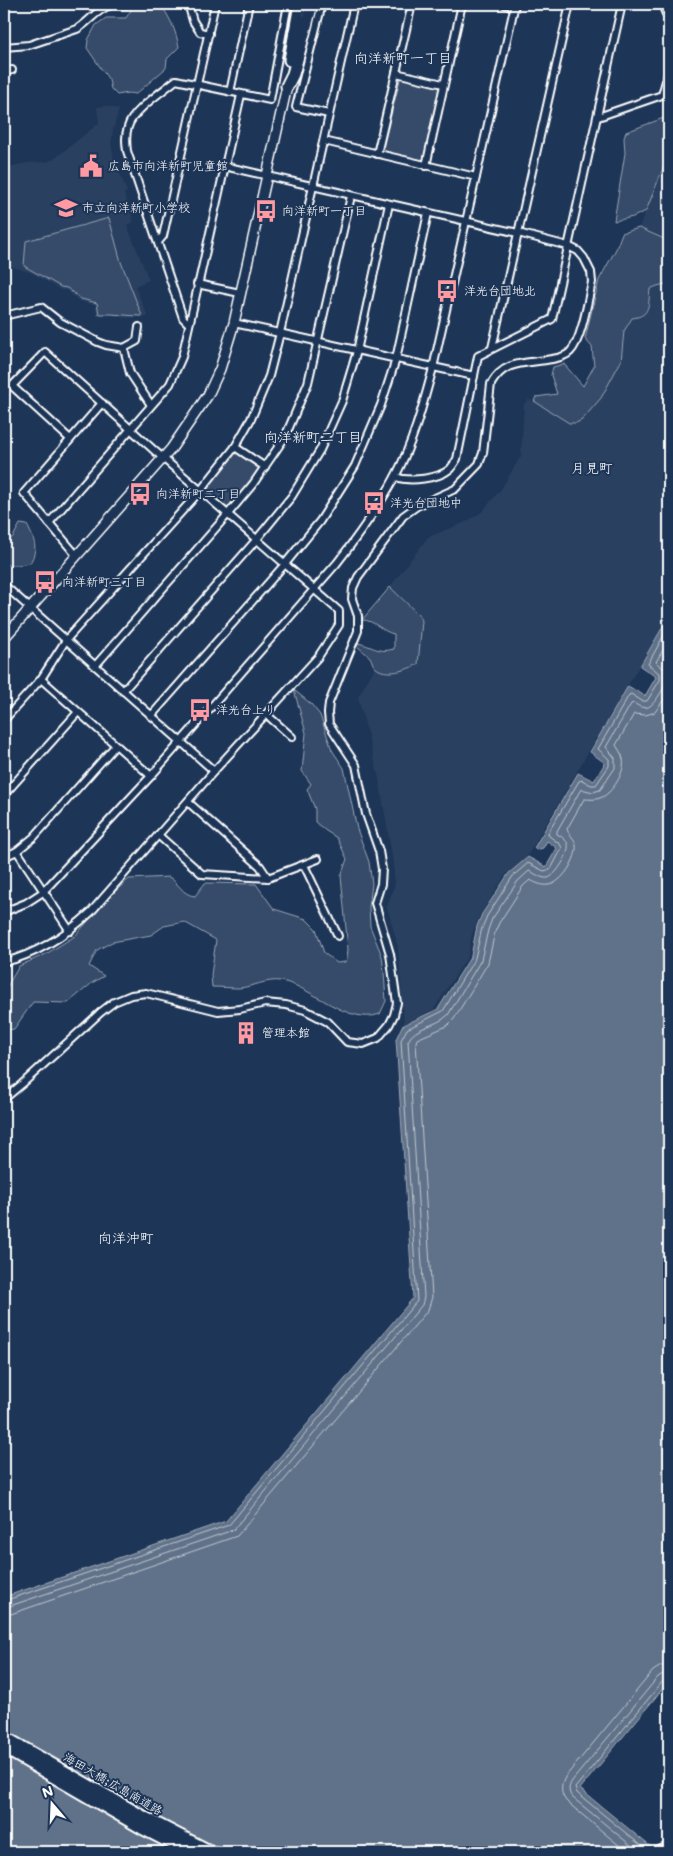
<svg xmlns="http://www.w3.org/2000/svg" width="673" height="1856" font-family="Mali,'Klee One',sans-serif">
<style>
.built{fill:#2a4161}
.green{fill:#364b69;stroke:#9aa5b4}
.water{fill:#617289;stroke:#a0aab8}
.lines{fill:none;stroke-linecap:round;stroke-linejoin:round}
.shore{stroke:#c0c7d0;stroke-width:1}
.street-casing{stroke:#fff;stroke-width:10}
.secondary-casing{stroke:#fff;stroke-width:12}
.highway-casing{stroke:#fff;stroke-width:15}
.street{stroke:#1d3557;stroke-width:6}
.secondary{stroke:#1d3557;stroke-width:9}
.highway{stroke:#1d3557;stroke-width:11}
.labels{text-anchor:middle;stroke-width:4;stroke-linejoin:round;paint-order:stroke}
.poi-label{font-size:12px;fill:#fff;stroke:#1d3557;text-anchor:start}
.street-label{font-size:12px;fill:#fff;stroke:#1d3557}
.neighbourhood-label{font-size:14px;fill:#fff;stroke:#1d3557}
</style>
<rect width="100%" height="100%" fill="#1d3557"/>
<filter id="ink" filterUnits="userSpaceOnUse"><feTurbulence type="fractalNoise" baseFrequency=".02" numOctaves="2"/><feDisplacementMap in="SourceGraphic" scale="10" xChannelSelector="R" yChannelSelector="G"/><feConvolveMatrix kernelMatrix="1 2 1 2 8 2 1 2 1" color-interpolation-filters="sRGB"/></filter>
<g filter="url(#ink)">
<g class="built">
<polygon points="106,106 119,109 113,130 111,144 114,158 127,192 124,194 134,222 127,225 149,280 135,286 148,317 124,318 112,315 97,316 96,305 79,301 66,290 61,290 32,273 4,264 4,168 27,163 46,162 54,159 99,123 97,107"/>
<polygon points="669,153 669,241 639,228"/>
<polygon points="669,283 669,615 526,858 505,875 480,915 472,934 468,956 434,1009 404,1024 398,947 387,907 395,884 392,856 379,779 358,697 374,669 386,672 422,621 417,612 390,587 428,537 466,522 482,512 501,489 521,456 524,404 528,400 534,401 569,423 622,341 624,330 632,318 641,317 648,310 650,289 657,286"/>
</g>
<g class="green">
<path d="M 135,4 L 160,4 C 170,17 176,31 179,47 L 167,59 L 166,68 L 136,94 L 128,93 L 117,95 L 111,89 L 109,80 L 87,48 L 88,40 L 96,25 L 106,18 L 126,18 Z"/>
<polygon points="402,77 439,86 441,89 426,157 421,160 387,152 383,147 400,80"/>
<polygon points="669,116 669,153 646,211 633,217 614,221 625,153 624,138 626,132"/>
<path d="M 109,218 L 121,262 L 142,316 C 127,316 113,313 99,314 L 97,303 L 81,299 L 67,288 L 61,287 L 24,266 L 26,241 Z"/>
<path d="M 639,228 L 669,241 L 669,283 L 657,286 L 650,289 C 648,305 651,316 632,318 L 624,331 L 621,361 L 601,398 L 582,420 L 576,423 L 569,423 L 534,401 L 536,397 L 557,394 L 551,375 L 553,367 L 564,364 L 583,386 L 594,366 L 592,347 L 585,339 L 599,280 L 616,249 L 622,233 Z"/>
<polygon points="238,452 259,465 259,469 230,506 225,507 208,491 208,487 235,453"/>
<path d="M 20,524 L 27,525 C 34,539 39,548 30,563 L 18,565 L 4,565 L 4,544 L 13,537 Z"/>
<path d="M 390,587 L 420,616 L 422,621 L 418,664 C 408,670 385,677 375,667 C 372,664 372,660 370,657 C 366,653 361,650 357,646 L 357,643 C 372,645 377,654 394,649 L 394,634 C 382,632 375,620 362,620 Z"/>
<path d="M 294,690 L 311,704 L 320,715 L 332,750 L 344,768 L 357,829 L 369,862 L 372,884 L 369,907 L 370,926 L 382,956 L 384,972 L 386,1001 L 380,1014 C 347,1026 313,987 281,981 C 266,979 253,987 239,988 C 231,988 221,987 212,987 L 211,975 L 216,940 L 184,922 L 164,926 L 151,935 L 112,942 L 97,950 L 89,966 L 104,976 L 92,983 L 68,1003 L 33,1002 L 14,1029 L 6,1030 L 4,1026 L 4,992 L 19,966 L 46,954 L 75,936 L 110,896 L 129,879 L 169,877 C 179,883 182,895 195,896 L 205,883 L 256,884 L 274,909 L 306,919 L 316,929 L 324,953 L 337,963 L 345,962 L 347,959 L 348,949 L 341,876 L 347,859 L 337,838 L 326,831 L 315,822 L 315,809 L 307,789 L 311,784 L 302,771 L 306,733 Z"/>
</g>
<polygon class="water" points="669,616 669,1681 580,1789 657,1852 4,1852 4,1597 226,1521 413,1298 396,1039 402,1026 438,1009 471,956 477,926 482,914 509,873 528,857 546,867 557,848 547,841 543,848 536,850 534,848 578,773 594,781 605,763 590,752 628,686 645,696 656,677 640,666"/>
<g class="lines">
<g class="shore">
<polyline points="4,1601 229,1525 417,1301 401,1040 407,1029 443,1011 475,958 482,928 487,916 513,876 528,863 544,871 551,869 562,848 560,844 549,836 548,833 579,781 582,780 591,785 596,785 609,766 609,759 598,749 629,695 631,694 642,701 647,701 660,680 660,674 648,664 669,626"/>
<path d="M 4,1608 L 233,1530 L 422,1305 L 424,1297 L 408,1041 C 415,1026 436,1027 448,1015 L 481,960 L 488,930 L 492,919 L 518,881 L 529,871 C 535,873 541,879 548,878 C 556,876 570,853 568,845 C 567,840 562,837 557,834 L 557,831 L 581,789 L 593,792 L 600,790 L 615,768 L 615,758 L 606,747 L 631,704 L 634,703 C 638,706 643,709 648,707 C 656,704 669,681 667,673 C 665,668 659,666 656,662 L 669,639"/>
<path d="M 4,1615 L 11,1614 L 237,1536 L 428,1310 L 432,1297 L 416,1042 L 417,1039 L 447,1026 L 454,1019 L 488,963 L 495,932 L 499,923 L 523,886 L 530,880 C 536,883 542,886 549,885 C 562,883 578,858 576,845 C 575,838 568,834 567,829 L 584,799 C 589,799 595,800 600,798 C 612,794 626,771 623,759 C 622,753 618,749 616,745 L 634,714 L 646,715 L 655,712 L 669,692"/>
<path d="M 627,1852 L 567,1802 C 560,1794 560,1785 566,1776 L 653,1671 L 661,1666 L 669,1665"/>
<path d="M 639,1852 L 573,1798 C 568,1793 568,1787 572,1781 L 658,1677 L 663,1674 L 669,1672"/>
<polyline points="649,1852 577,1793 575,1788 663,1681 669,1679"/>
</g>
<defs>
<g id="street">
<polyline points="186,4 189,7 193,21 200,32 209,34"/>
<polyline points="322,4 296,107 329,114"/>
<polyline points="504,4 515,6"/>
<polyline points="662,4 669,22"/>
<path d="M 4,47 L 29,45 L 77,29 C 89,22 97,9 111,5 C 117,3 122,5 128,4"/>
<polyline points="4,72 12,70"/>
<polyline points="396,73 443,84"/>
<polyline points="230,92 249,4"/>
<polyline points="598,117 662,95 669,70"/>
<polyline points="324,141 476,177"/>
<polyline points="377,154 412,4"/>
<polyline points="426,166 462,4"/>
<polyline points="158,242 163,236 215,4"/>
<polyline points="197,284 240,293"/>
<polyline points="4,316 41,307 60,322 98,342 106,345 124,348"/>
<polyline points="234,323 474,376"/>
<path d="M 189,324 L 183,318 L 177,300 L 127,151 C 126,143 125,135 128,127 C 132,111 163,91 176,80 L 270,100 L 288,4"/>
<polyline points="139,327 137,341 124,348 130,373 151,405"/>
<polyline points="492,348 570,4"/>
<polyline points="235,447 265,467"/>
<path d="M 395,477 C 410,482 438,479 450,469 C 453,466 455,462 457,459 L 478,356 L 552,319 L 622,4"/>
<polyline points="49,523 170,384 182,357 241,95"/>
<polyline points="77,556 24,493 102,403"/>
<polyline points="4,585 214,771"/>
<polyline points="95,666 228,514 253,484 285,437 308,383 351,196"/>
<polyline points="41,679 151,776"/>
<polyline points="123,691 257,539 292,496 320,450 342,401 357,351 389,204"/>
<polyline points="266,714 292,737"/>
<polyline points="151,716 285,564 320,521 355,466 381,405 396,359 428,213"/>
<polyline points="4,720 41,679 66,640 201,490 235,447 251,419 269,376 280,333 354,4"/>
<polyline points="4,795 78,712"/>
<polyline points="188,802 260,866 268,878"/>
<polyline points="158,835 202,874 268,878 318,859"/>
<polyline points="17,851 70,931"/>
<polyline points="4,857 17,851 34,837 115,746"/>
<polyline points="304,865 338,936"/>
<path d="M 4,912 L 26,903 L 43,892 L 151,776 L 337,563 C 358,536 379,507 395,477 C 413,443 423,405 433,368 L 515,4"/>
<path d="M 4,962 C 38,954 66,935 91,912 L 214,771 L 318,657 L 339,625 L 339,611 L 156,452 L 45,352 L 12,386 L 70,439"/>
<path d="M 4,1099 L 22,1084 L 101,1012 L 114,1002 L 131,995 L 146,993 L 218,1011 L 240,1009 L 265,1003 L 286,1005 L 305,1010 L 328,1022 L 347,1042 L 363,1044 L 378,1038 L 389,1025 L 394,1015 L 397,1003 L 390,954 L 375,903 L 381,884 L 382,869 L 379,851 L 366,814 L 356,765 L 329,724 L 328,713 L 329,703 L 358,631 L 358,616 L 352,599 L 353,588 L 358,577 L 403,516 L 417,506 L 455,489 L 479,464 L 483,453 L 491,384 C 505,359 527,364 552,359 C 558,358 566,356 570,352 C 582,340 588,299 592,282 L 591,272 L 584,258 L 578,251 L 568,246 L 518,233 L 224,166"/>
</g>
<polyline id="secondary" points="4,638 171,449 208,395 220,369 234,323 287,86"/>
<g id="highway">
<polyline points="290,60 300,4"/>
<polyline points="287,86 293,74 312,4"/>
<polyline points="4,1737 147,1819 211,1852"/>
<polyline points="4,1748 142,1828 189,1852"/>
<polyline points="661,1852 669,1848"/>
</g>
</defs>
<use href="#street" class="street-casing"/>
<use href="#secondary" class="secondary-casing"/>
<use href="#highway" class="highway-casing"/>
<use href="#street" class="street"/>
<use href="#secondary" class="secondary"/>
<use href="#highway" class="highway"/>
</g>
</g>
<defs>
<symbol id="civic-bare" viewBox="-9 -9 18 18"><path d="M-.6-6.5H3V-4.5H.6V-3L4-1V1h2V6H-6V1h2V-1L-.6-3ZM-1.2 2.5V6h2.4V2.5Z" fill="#ff9aa2" stroke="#1d3557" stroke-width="2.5" paint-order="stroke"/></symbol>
<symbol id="school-bare" viewBox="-9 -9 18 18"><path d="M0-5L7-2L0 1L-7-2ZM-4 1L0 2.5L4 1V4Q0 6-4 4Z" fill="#ff9aa2" stroke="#1d3557" stroke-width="2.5" paint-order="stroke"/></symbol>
<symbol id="bus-bare" viewBox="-9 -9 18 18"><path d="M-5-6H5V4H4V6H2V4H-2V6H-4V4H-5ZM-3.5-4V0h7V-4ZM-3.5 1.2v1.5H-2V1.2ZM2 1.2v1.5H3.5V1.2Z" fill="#ff9aa2" stroke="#1d3557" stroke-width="2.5" paint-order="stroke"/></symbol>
<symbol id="building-bare" viewBox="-9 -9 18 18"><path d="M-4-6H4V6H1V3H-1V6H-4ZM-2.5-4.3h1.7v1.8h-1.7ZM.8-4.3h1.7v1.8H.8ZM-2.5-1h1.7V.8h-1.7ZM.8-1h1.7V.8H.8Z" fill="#ff9aa2" stroke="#1d3557" stroke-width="2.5" paint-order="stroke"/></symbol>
</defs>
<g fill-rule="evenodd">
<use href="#civic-bare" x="75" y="150" width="32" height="32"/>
<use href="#school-bare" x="50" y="192" width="32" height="32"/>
<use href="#bus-bare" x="250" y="195" width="32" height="32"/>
<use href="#bus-bare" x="431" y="275" width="32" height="32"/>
<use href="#bus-bare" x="124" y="478" width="32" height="32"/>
<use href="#bus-bare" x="358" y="487" width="32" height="32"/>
<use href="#bus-bare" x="29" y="566" width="32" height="32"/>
<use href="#bus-bare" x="184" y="694" width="32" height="32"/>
<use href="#building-bare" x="230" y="1017" width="32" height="32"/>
</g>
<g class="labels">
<g class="poi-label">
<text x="108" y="170">広島市向洋新町児童館</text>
<text x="82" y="212">市立向洋新町小学校</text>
<text x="282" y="215">向洋新町一丁目</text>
<text x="464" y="295">洋光台団地北</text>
<text x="156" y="498">向洋新町二丁目</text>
<text x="390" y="507">洋光台団地中</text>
<text x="62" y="586">向洋新町三丁目</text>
<text x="216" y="714">洋光台上り</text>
<text x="262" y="1037">管理本館</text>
</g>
<g class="street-label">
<text transform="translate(113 1784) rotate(30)" y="4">海田大橋;広島南道路</text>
</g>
<g class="neighbourhood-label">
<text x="403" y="63">向洋新町一丁目</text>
<text x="313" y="442">向洋新町二丁目</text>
<text x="592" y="473">月見町</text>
<text x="126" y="1243">向洋沖町</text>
</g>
</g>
<rect width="673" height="1856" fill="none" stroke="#1d3557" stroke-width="20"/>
<rect x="10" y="10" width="653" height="1836" fill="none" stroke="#fff" stroke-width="2" filter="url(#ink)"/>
<g transform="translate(52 1804) rotate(341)" stroke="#1d3557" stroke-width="4" paint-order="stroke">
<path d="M0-4L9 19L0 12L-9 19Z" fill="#ffffff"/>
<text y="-8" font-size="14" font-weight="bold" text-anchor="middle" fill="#ffffff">N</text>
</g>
</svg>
